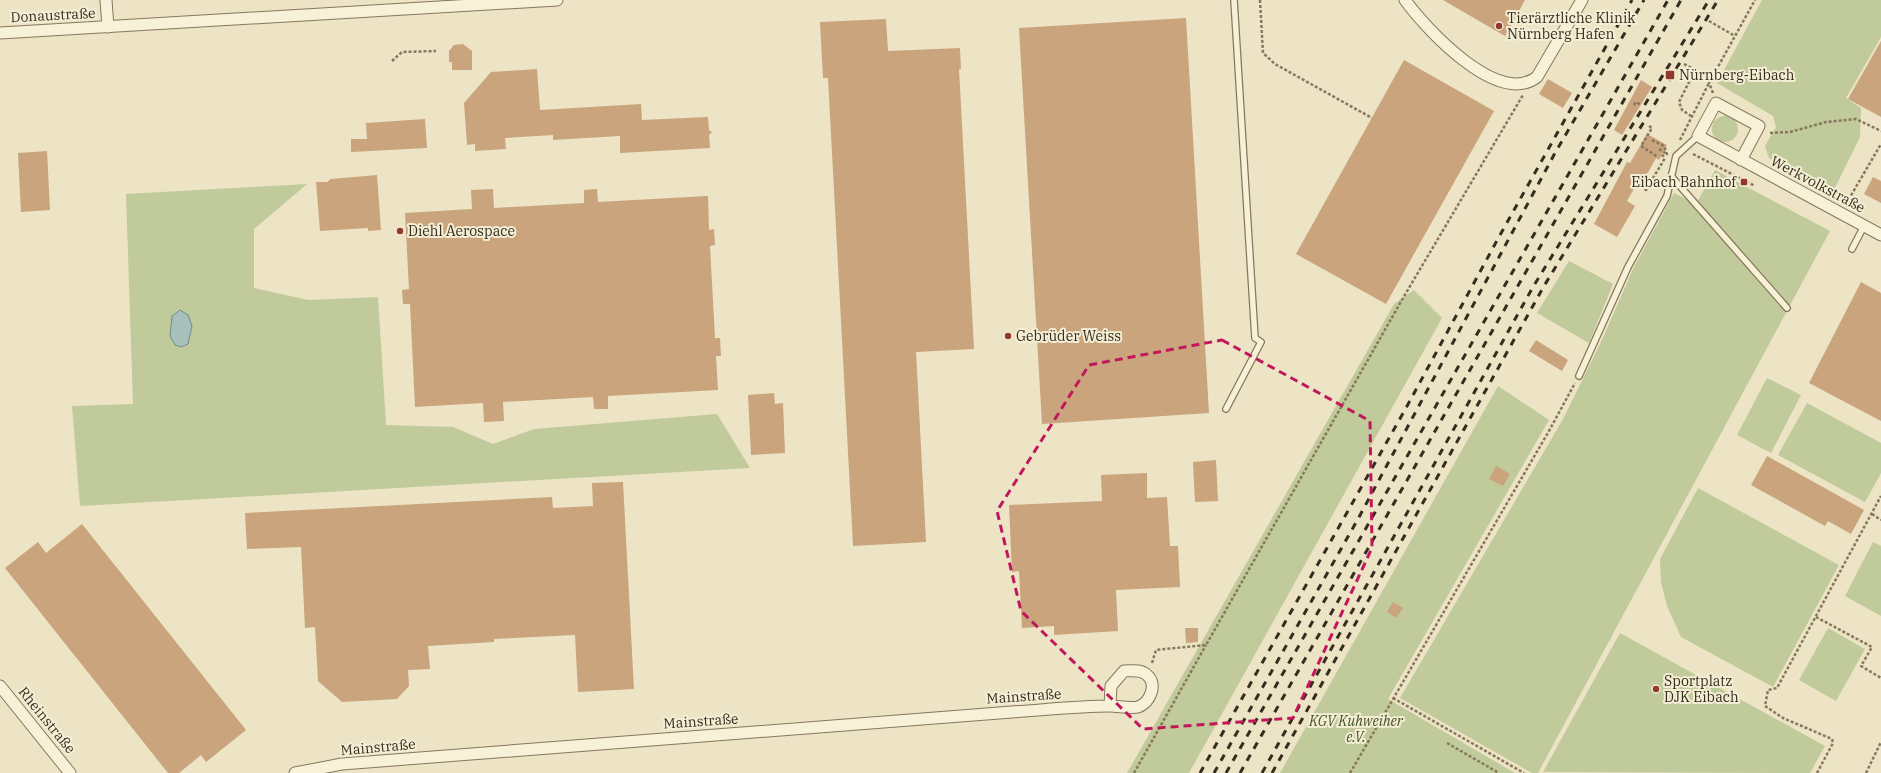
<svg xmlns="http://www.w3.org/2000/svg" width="1881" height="773" font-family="'IBM Plex Serif',serif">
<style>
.green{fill:#c0ca9a}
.water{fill:#a7c0bb;stroke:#6e8e89}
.building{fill:#c9a47d}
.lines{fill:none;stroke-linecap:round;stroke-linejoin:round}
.lane-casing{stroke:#87775c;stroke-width:8}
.street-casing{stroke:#87775c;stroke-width:13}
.path{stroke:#87775c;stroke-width:2.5;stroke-dasharray:3 2;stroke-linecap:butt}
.lane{stroke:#f7f1d8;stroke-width:5.5}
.street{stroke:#f7f1d8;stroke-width:11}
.rail{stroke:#372d1f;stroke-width:3;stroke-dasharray:7 7;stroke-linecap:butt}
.marked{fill:none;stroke:#c2185b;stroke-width:3;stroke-dasharray:8 5;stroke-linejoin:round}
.poi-dot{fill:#93382f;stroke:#f4eed5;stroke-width:1.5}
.labels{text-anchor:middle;stroke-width:4;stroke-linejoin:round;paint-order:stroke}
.street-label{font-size:14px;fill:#372d1f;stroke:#f4eed5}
.poi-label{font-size:14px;fill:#372d1f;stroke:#f4eed5;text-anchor:start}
.park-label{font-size:14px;font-style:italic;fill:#445327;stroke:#f4eed5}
</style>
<rect width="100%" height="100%" fill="#ece4c5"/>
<g class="green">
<polygon points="1762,0 1881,0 1881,37 1846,98 1861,108 1860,137 1832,194 1769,158 1765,146 1776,127 1773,116 1717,83"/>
<circle cx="1725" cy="129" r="13"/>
<polygon points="1715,170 1830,231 1538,773 1532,773 1400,698 1563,419 1602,340 1633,269 1674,193 1696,204"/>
<polygon points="307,184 254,229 254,288 308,300 378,297 386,425 453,427 493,444 534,429 717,414 750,468 80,506 72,406 133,404 126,194"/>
<polygon points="1569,261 1613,284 1589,343 1537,313"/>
<polygon points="1414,290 1442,318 1189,773 1127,773 1394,304"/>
<polygon points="1767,378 1801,395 1771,453 1737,435"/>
<polygon points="1498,386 1549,420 1388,699 1515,773 1280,773"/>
<polygon points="1807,403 1881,443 1881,473 1865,502 1778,455"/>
<polygon points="1698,488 1839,565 1773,687 1681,637 1667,606 1661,582 1660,559"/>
<polygon points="1873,542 1881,546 1881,616 1845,596"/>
<polygon points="1828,628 1865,649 1836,701 1799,680"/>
<polygon points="1620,633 1825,746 1810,773 1543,772"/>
</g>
<polygon class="water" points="180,310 188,315 192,326 188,344 181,347 175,345 170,336 172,316"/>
<g class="building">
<polygon points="1443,0 1525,0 1505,36"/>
<polygon points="1186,18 1209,413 1042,424 1019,28"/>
<polygon points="886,19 888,51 960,48 961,69 959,69 974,349 916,352 926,542 853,546 828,78 823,78 820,22"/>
<polygon points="1881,41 1881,117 1848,99"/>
<polygon points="463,44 472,51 472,70 452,70 452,62 449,62 449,51 454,45"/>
<polygon points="1404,60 1494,111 1386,304 1296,254"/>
<polygon points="537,69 540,110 641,104 642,120 708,117 709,130 712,132 709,135 710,148 620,153 620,136 553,140 553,135 505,138 506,149 475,151 475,144 467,145 464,103 491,72"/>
<polygon points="1548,79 1572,93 1563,108 1539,94"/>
<polygon points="1641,80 1652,87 1622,135 1614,130"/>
<polygon points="425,119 427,148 351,152 351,139 367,139 366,123"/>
<polygon points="1647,134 1667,145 1659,160 1656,158 1643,182 1639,180 1627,201 1635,206 1617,237 1594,224 1627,162 1630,163"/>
<polygon points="47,151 50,210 21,212 18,153"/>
<polygon points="377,175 381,230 368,231 368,228 320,231 316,182 327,182 331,179"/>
<polygon points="1873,177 1881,181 1881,203 1864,194"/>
<polygon points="493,189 494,208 584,203 584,190 597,189 598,202 708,196 709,230 714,229 715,245 710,246 715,338 720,338 721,356 716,356 718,390 608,396 608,409 594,409 593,397 503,402 504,421 484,422 483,403 415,407 410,304 403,304 402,290 409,289 405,213 472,209 471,190"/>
<polygon points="1861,282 1881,293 1881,421 1809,383"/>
<polygon points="1536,340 1568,360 1562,371 1529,351"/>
<polygon points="774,393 775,404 783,403 785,453 751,455 748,395"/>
<polygon points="1767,456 1864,510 1851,534 1828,521 1825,526 1751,485"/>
<polygon points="1216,460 1218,501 1195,502 1193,462"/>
<polygon points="1496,466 1510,474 1503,486 1489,479"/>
<polygon points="1147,473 1147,498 1167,497 1170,546 1178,546 1180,587 1116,590 1118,631 1054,635 1054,626 1022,628 1019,571 1012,572 1009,505 1102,501 1101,475"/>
<polygon points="623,482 634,689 578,692 575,635 494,639 494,642 428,646 430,669 408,670 409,686 397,699 342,702 318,681 315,627 305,628 301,547 247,549 245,513 552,497 553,508 593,506 592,483"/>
<polygon points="82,524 246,730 206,762 201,755 179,773 168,773 5,568 38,542 46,553"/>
<polygon points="1393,602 1403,608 1396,618 1387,612"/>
<polygon points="1185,628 1198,628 1198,642 1186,643"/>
</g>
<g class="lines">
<defs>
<g id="lane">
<polyline points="1671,176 1787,308"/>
<polyline points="1852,249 1864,226"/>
<polyline points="1579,376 1628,267 1667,196 1676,156 1698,136"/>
<polyline points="1226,409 1261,342 1255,338 1234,0"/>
</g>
<g id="street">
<polyline points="106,0 108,27"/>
<path d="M 1405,0 C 1426,29 1498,107 1537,77 L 1582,0"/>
<polyline points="0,33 557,0"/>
<polyline points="1741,160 1759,126 1716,103 1698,136 1881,235"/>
<polyline points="0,686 70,773"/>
<path d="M 295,773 L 342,764 L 1012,712 C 1044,710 1077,706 1110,706 C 1118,706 1130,709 1138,707 C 1150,703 1158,684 1147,675 C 1141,669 1131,671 1124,671 L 1111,686 L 1110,706"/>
</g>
</defs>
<use href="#lane" class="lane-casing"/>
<use href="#street" class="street-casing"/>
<g class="path">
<polyline points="1260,0 1263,53 1275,64 1372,118"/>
<polyline points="1709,21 1735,36"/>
<polyline points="392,61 402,52 436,51"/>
<polyline points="1684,64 1695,70 1679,102 1682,110 1691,116"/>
<polyline points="1713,93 1709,83 1755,0"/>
<polyline points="1634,105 1636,102 1641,105"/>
<polyline points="1649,126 1652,128 1641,146 1658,157"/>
<polyline points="1770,133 1790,132 1826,122 1856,119 1881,131"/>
<polyline points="1652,140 1664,146 1667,154 1660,157"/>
<polyline points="1680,140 1709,83"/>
<polyline points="1659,149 1667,154"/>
<polyline points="1693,154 1755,186"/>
<polyline points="1636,184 1646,190 1665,158"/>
<polyline points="1846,204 1881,144"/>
<polyline points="1872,514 1881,520"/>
<polyline points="1816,617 1872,647 1861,666 1881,678"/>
<polyline points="1152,663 1156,650 1206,645 1403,298 1523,95"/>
<polyline points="1393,698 1524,773"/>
<polyline points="1447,743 1499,773"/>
<polyline points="1134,773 1206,645"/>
<polyline points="1350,773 1549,431 1575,383"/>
<polyline points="1817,773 1833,743 1832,739 1783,718 1765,706 1768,690 1777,688 1881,496"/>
<polyline points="1866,773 1881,742"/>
</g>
<use href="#lane" class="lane"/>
<use href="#street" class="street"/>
<g class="rail">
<polyline points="1200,773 1406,408 1500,235 1632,0"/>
<polyline points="1214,773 1358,519 1555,153 1644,0"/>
<polyline points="1226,773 1668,0"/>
<polyline points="1240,773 1681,0"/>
<polyline points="1262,773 1533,287 1709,0"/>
<polyline points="1272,773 1544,286 1718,0"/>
</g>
</g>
<path class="marked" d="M 1222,340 L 1370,421 L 1372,548 L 1293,718 L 1143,729 L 1021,611 L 997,511 L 1089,365 Z"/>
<g class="poi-dot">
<circle cx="1499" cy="26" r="4"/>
<rect x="1665" y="70" width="10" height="10" rx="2"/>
<rect x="1740" y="178" width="8" height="8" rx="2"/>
<circle cx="400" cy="231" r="4"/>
<circle cx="1008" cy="336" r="4"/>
<circle cx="1656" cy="689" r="4"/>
</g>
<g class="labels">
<g class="street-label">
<text transform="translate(53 15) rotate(-3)" y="5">Donaustraße</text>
<text transform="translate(1818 184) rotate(28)" y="5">Werkvolkstraße</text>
<text transform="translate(1024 696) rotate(-4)" y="5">Mainstraße</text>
<text transform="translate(47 720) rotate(51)" y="5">Rheinstraße</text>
<text transform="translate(701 721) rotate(-4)" y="5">Mainstraße</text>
<text transform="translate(378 747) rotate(-5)" y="5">Mainstraße</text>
</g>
<g class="poi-label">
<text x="1507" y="23">Tierärztliche Klinik<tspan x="1507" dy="16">Nürnberg Hafen</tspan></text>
<text x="1679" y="80">Nürnberg-Eibach</text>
<text x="1736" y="187" text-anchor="end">Eibach Bahnhof</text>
<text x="408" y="236">Diehl Aerospace</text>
<text x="1016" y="341">Gebrüder Weiss</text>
<text x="1664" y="686">Sportplatz<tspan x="1664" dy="16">DJK Eibach</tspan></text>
</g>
<g class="park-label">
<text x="1356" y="726">KGV Kuhweiher<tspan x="1356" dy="16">e.V.</tspan></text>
</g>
</g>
</svg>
